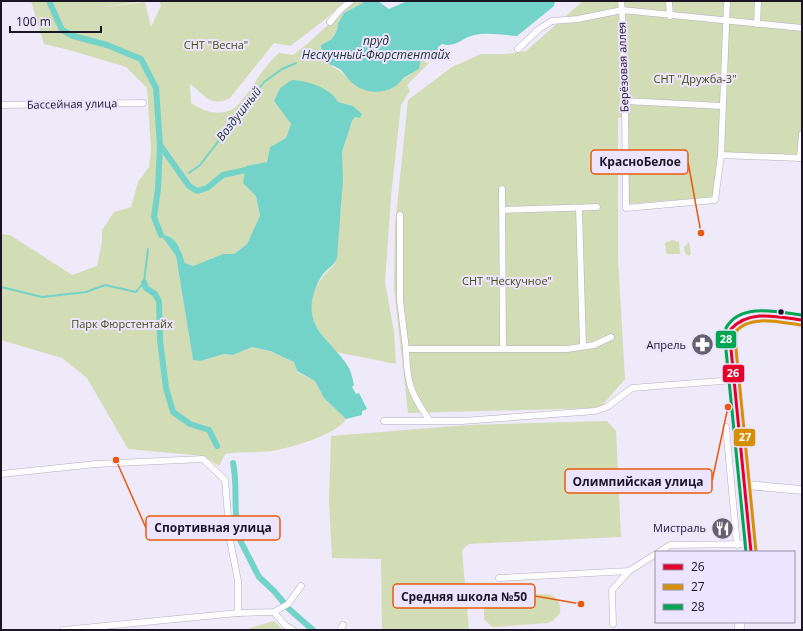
<svg xmlns="http://www.w3.org/2000/svg" width="803" height="631" font-family="'Open Sans',sans-serif">
<style>
.green{fill:#d2dcb5}
.water{fill:#74d3c9}
.lines{fill:none;stroke-linecap:round;stroke-linejoin:round}
.stream{stroke:#74d3c9;stroke-width:2}
.canal{stroke:#74d3c9;stroke-width:6}
.minor-casing{stroke:#b4afbe;stroke-width:7}
.tertiary-casing{stroke:#b4afbe;stroke-width:9}
.secondary-casing{stroke:#b4afbe;stroke-width:10}
.minor{stroke:#fdfcfe;stroke-width:6}
.tertiary{stroke:#fdfcfe;stroke-width:8}
.secondary{stroke:#fdfcfe;stroke-width:9}
.bus-1-casing{stroke:#ede4ff;stroke-width:6}
.bus-2-casing{stroke:#ede4ff;stroke-width:6}
.bus-3-casing{stroke:#ede4ff;stroke-width:6}
.bus-1{stroke:#e4002b;stroke-width:3}
.bus-2{stroke:#d69006;stroke-width:3}
.bus-3{stroke:#00a651;stroke-width:3}
.bus-dot{fill:#1b1525;stroke:#ede4ff;stroke-width:1.5}
.labels{text-anchor:middle;stroke-width:4;stroke-linejoin:round;paint-order:stroke}
.park-label{font-size:11px;fill:#43510f;stroke:#ede4ff}
.street-label{font-size:11px;fill:#1b1525;stroke:#ede4ff}
.poi-label{font-size:11px;fill:#1b1525;stroke:#ede4ff;text-anchor:end}
.water-label{font-size:12px;font-style:italic;fill:#1a312d;stroke:#ede4ff}
.leader{fill:none;stroke:#e8590c;stroke-width:1.5}
.callout-dot{fill:#e8590c;stroke:#ede4ff;stroke-width:1.5}
.callout{fill:#ede4ff;stroke:#e8590c;stroke-width:1.5}
.callout-label{font-size:12px;text-anchor:middle;font-weight:bold;fill:#1b1525}
.line-badge{stroke:#ede4ff;stroke-width:1.5}
.badge-label{font-size:11px;text-anchor:middle;font-weight:bold;fill:#fff}
</style>
<rect width="100%" height="100%" fill="#efeaf9"/>
<g class="green">
<path d="M 31,1 L 143,1 L 100,8 L 145,2 L 151,27 L 161,6 L 159,1 L 345,1 L 327,18 L 290,46 L 274,43 L 230,98 C 210,108 205,95 190,84 L 191,103 C 203,111 217,116 231,110 C 242,105 258,76 266,67 C 269,62 274,58 279,53 L 293,55 L 307,44 L 354,1 L 366,1 L 344,13 L 338,23 L 337,30 L 332,39 L 321,45 L 332,67 C 342,70 344,76 352,82 C 381,104 394,83 419,69 L 421,60 L 429,63 L 407,85 L 410,91 L 401,105 L 391,197 L 385,282 L 394,332 L 396,364 L 336,352 C 328,342 318,332 313,319 C 305,299 320,277 334,265 L 341,210 L 342,152 L 351,124 L 358,111 L 353,106 L 280,88 L 274,101 L 291,124 L 286,138 L 270,147 L 267,162 L 258,165 L 244,183 L 256,196 L 260,216 L 247,244 L 234,254 L 223,254 L 193,266 L 185,263 L 180,248 L 161,235 L 176,256 L 193,360 L 200,361 L 224,354 L 233,355 L 252,347 L 269,351 L 294,362 L 297,372 L 315,381 L 324,398 L 346,419 C 339,434 287,449 271,451 C 256,453 240,451 225,454 L 219,466 L 204,456 L 128,449 L 87,378 L 62,358 L 1,340 L 1,234 L 10,235 L 72,275 L 97,266 L 102,242 L 102,230 L 114,212 L 131,207 L 138,182 L 149,167 L 151,150 L 147,88 L 126,67 L 73,51 L 44,44 Z"/>
<polygon points="583,1 802,1 802,160 718,154 714,197 626,204 624,117 618,118 618,260 625,379 600,408 408,413 394,288 395,226 408,100 452,67 481,54 506,54 526,51"/>
<polygon points="672,240 679,242 680,254 668,254 666,253 665,243"/>
<polygon points="689,242 691,254 689,256 685,253 684,247"/>
<polygon points="607,421 616,431 621,537 469,544 462,550 469,630 382,630 381,559 332,558 329,501 331,436 469,425"/>
<path d="M 544,594 C 555,593 562,602 560,613 L 554,620 L 548,623 L 496,627 L 492,627 L 484,619 L 484,607 L 492,598 Z"/>
<polygon points="274,621 283,630 250,630 250,628"/>
</g>
<g class="water">
<path d="M 366,1 L 378,1 L 389,9 L 407,1 L 555,1 L 554,6 L 517,36 C 504,35 487,32 474,35 C 462,38 455,48 442,44 L 438,47 L 438,57 L 433,59 L 421,60 L 419,69 C 414,72 410,74 405,77 C 401,80 398,85 394,87 C 379,95 364,93 351,82 C 348,79 345,74 341,70 C 337,67 328,64 323,60 L 321,45 L 332,39 L 337,30 L 338,23 L 344,13 Z"/>
<path d="M 292,80 C 307,81 330,87 338,102 L 353,106 L 362,114 L 360,118 L 355,117 L 352,121 L 342,152 L 343,180 L 337,258 C 334,265 331,266 325,272 C 320,277 316,286 314,293 C 302,330 336,343 350,370 C 352,375 353,381 354,385 L 352,387 L 356,394 L 359,393 L 367,409 L 362,411 L 362,415 L 346,419 L 324,398 L 315,381 L 297,371 L 294,362 L 270,351 L 252,347 L 233,355 L 224,354 L 200,361 L 193,360 L 176,256 L 161,235 C 176,235 181,250 185,263 L 193,266 L 223,254 L 234,254 L 247,244 L 260,216 L 256,196 L 243,183 L 246,166 L 267,162 L 270,147 L 286,138 L 291,124 L 274,101 L 280,88 Z"/>
</g>
<g class="lines">
<g class="stream">
<polyline points="189,173 200,165 264,82 282,69 296,63"/>
<polyline points="1,287 42,297 86,292 105,285 136,292 144,282 148,249"/>
</g>
<g class="canal">
<polyline points="49,1 62,30 73,36 107,45 141,59 156,88 160,145 158,189 154,217 161,235"/>
<polyline points="160,145 189,186 197,191 207,188 223,175 246,170"/>
<polyline points="144,282 146,288 155,294 159,301 160,340 166,388 173,412 190,424 209,430 217,446"/>
<path d="M 233,463 C 238,485 233,508 238,529"/>
<polyline points="239,533 240,540 259,577 274,591 289,609 313,630"/>
</g>
<defs>
<g id="minor">
<polyline points="669,1 670,16"/>
<polyline points="727,1 721,155 800,158"/>
<polyline points="330,22 340,10 351,1"/>
<polyline points="757,24 758,1"/>
<polyline points="518,49 539,29 552,21 578,19 622,10 621,1"/>
<polyline points="625,101 722,106"/>
<polyline points="1,105 143,103"/>
<polyline points="802,134 800,158 802,158"/>
<polyline points="721,155 715,200 626,208 625,101 622,10 802,28"/>
<polyline points="502,189 503,347"/>
<polyline points="579,208 583,346"/>
<polyline points="502,210 597,207"/>
<polyline points="400,215 400,301 406,349 567,349 594,345 611,337"/>
<path d="M 406,349 C 407,383 410,392 429,420"/>
<polyline points="384,421 462,421 595,411 607,407 632,388 734,380"/>
<polyline points="726,427 737,545"/>
<polyline points="1,474 96,464 203,459 225,480 230,540 238,581 238,613"/>
<polyline points="659,552 670,545 751,544"/>
<polyline points="499,578 629,571 656,554"/>
<polyline points="274,612 285,625 293,630"/>
<polyline points="613,624 612,590 629,571"/>
<polyline points="63,630 238,613 274,612 288,604 301,586"/>
<polyline points="340,630 343,625"/>
</g>
<polyline id="tertiary" points="746,485 802,490"/>
<g id="secondary">
<path d="M 751,552 L 747,498 L 731,349 L 731,329 C 745,308 780,318 802,320"/>
<polyline points="739,630 740,622"/>
</g>
</defs>
<use href="#minor" class="minor-casing"/>
<use href="#tertiary" class="tertiary-casing"/>
<use href="#secondary" class="secondary-casing"/>
<use href="#minor" class="minor"/>
<use href="#tertiary" class="tertiary"/>
<use href="#secondary" class="secondary"/>
<defs>
<path id="bus-1" d="M 751,552 L 731,349 L 731,329 C 750,309 778,317 802,320"/>
<path id="bus-2" d="M 756,552 L 736,349 L 736,331 C 752,314 781,323 801,325"/>
<path id="bus-3" d="M 746,552 L 726,350 L 726,328 C 740,302 779,312 802,315"/>
</defs>
<use href="#bus-1" class="bus-1-casing"/>
<use href="#bus-2" class="bus-2-casing"/>
<use href="#bus-3" class="bus-3-casing"/>
<use href="#bus-1" class="bus-1"/>
<use href="#bus-2" class="bus-2"/>
<use href="#bus-3" class="bus-3"/>
</g>
<defs>
<symbol id="pharmacy-disc" viewBox="-11 -11 22 22"><circle r="9.5" fill="#65606f" stroke="#ede4ff"/><path d="M-2-6h4v4h4v4h-4v4h-4v-4h-4v-4h4Z" fill="#fff"/></symbol>
<symbol id="restaurant-disc" viewBox="-11 -11 22 22"><circle r="9.5" fill="#65606f" stroke="#ede4ff"/><path d="M-5-6h1v4h1v-4h1v4h1v-4h1v5L-1.5 .5V6h-2V.5L-5-1ZM5-6V6H3V1.5H1.5Q1.5-4 5-6Z" fill="#fff"/></symbol>
</defs>
<g fill-rule="evenodd">
<use href="#pharmacy-disc" x="690" y="332" width="25" height="25"/>
<use href="#restaurant-disc" x="710" y="516" width="25" height="25"/>
</g>
<circle class="bus-dot" cx="781" cy="312" r="3.5"/>
<g class="labels">
<g class="park-label">
<text x="216" y="49">СНТ "Весна"</text>
<text x="695" y="83">СНТ "Дружба-3"</text>
<text x="507" y="285">СНТ "Нескучное"</text>
<text x="122" y="328">Парк Фюрстентайх</text>
</g>
<g class="street-label">
<text transform="translate(623 67) rotate(-92)" y="4">Берёзовая аллея</text>
<text transform="translate(72 104) rotate(-1)" y="4">Бассейная улица</text>
</g>
<g class="poi-label">
<text x="686" y="349">Апрель</text>
<text x="706" y="532">Мистраль</text>
</g>
<g class="water-label">
<text x="376" y="45">пруд<tspan x="376" dy="14">Нескучный-Фюрстентайх</tspan></text>
<text transform="translate(239 114) rotate(-52)" y="4">Воздушный</text>
</g>
</g>
<path class="leader" d="M701 233L688 162M728 407L712 481M116 460L146 528M581 604L535 596"/>
<g class="callout-dot">
<circle cx="701" cy="233" r="4"/>
<circle cx="728" cy="407" r="4"/>
<circle cx="116" cy="460" r="4"/>
<circle cx="581" cy="604" r="4"/>
</g>
<g class="callout">
<rect x="591" y="150" width="97" height="24" rx="4"/>
<rect x="565" y="469" width="147" height="24" rx="4"/>
<rect x="146" y="516" width="134" height="24" rx="4"/>
<rect x="393" y="584" width="142" height="24" rx="4"/>
</g>
<g class="callout-label">
<text x="640" y="166">КрасноБелое</text>
<text x="638" y="486">Олимпийская улица</text>
<text x="213" y="532">Спортивная улица</text>
<text x="464" y="601">Средняя школа №50</text>
</g>
<g class="line-badge">
<rect x="715" y="330" width="22" height="19" rx="4" fill="#00a651"/>
<rect x="722" y="364" width="23" height="19" rx="4" fill="#e4002b"/>
<rect x="733" y="428" width="23" height="19" rx="4" fill="#d69006"/>
</g>
<g class="badge-label">
<text x="726" y="343">28</text>
<text x="733" y="377">26</text>
<text x="745" y="441">27</text>
</g>
<rect width="803" height="631" fill="none" stroke="#1b1525" stroke-width="4"/>
<rect x="655" y="551" width="140" height="72" fill="#ede4ff" stroke="#9991a8"/>
<rect x="663" y="564" width="20" height="6" fill="#e4002b" stroke="#9991a8"/>
<text x="691" y="571" font-size="12" fill="#1b1525">26</text>
<rect x="663" y="584" width="20" height="6" fill="#d69006" stroke="#9991a8"/>
<text x="691" y="591" font-size="12" fill="#1b1525">27</text>
<rect x="663" y="604" width="20" height="6" fill="#00a651" stroke="#9991a8"/>
<text x="691" y="611" font-size="12" fill="#1b1525">28</text>
<path d="M10 26v6h91v-6" fill="none" stroke="#1b1525" stroke-width="2"/>
<text x="16" y="26" font-size="12" fill="#1b1525" stroke="#ede4ff" stroke-width="3" paint-order="stroke">100 m</text>
</svg>
